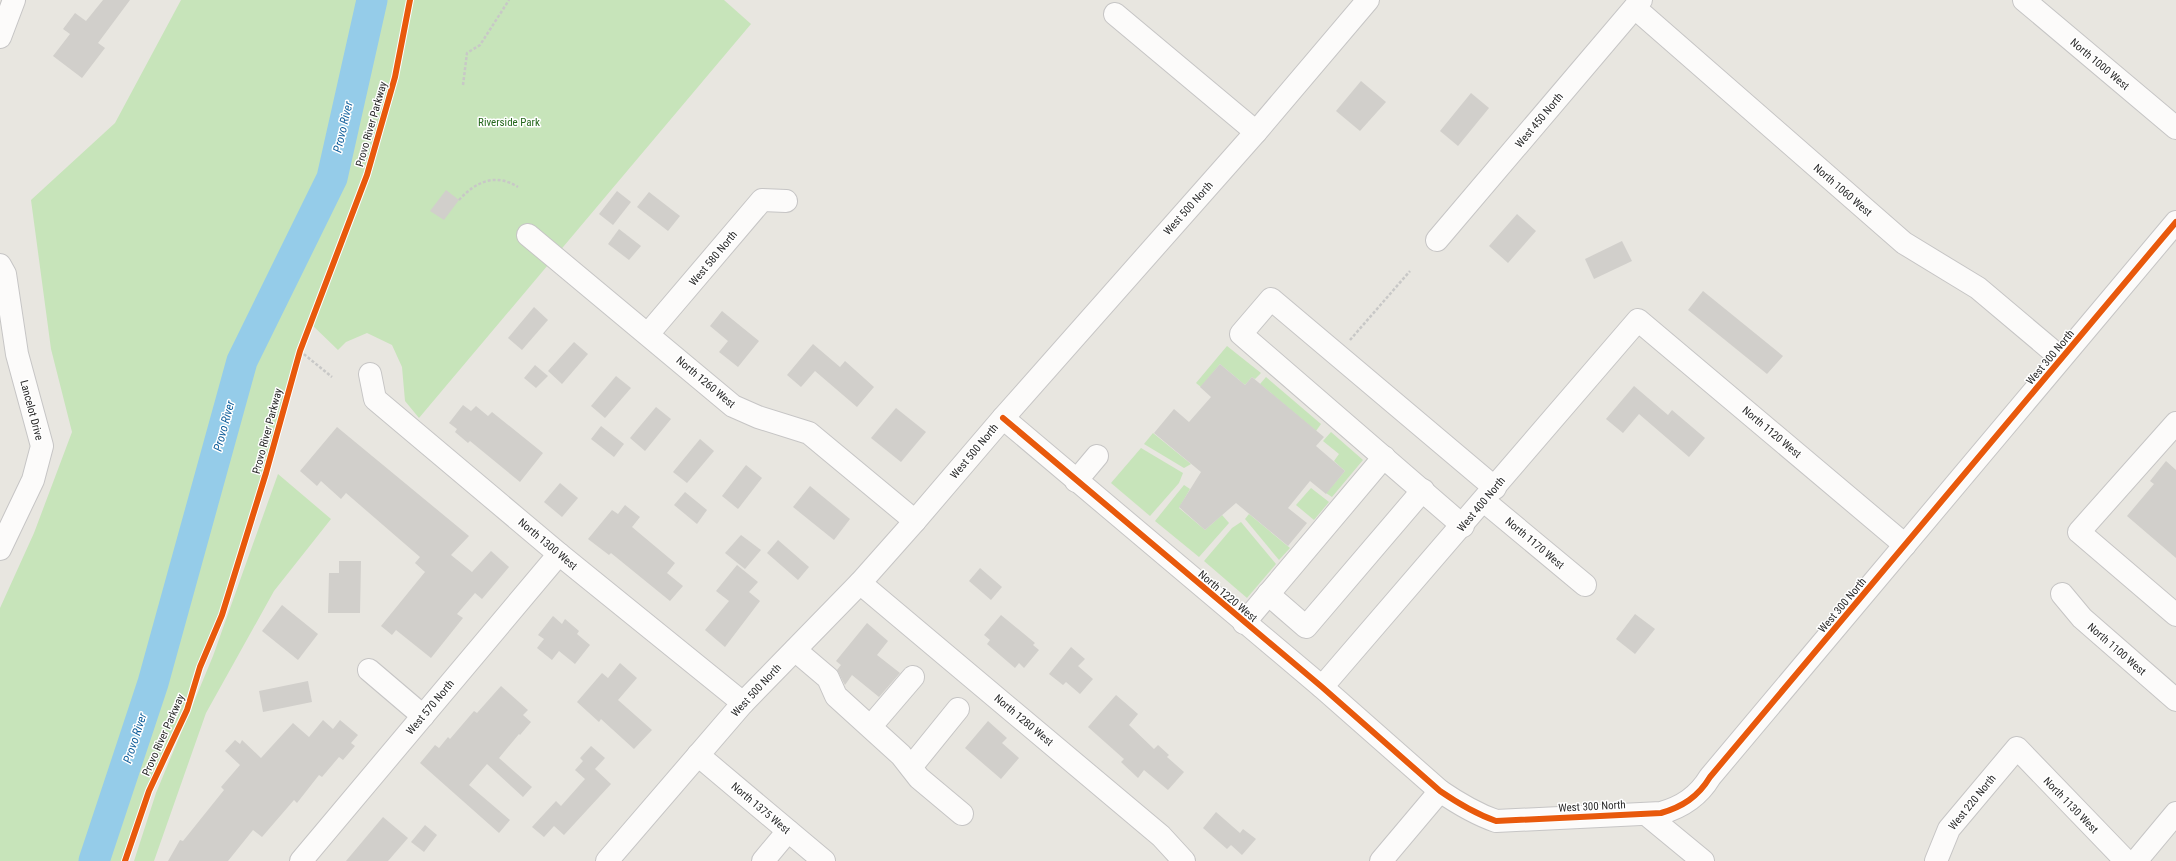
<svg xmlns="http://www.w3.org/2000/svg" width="2176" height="861" font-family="'Roboto Condensed',sans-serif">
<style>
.green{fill:#c7e4ba}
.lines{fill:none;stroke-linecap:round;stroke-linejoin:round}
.river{stroke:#95cce9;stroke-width:31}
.building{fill:#d1cfcb}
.minor-casing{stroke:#c6c5c5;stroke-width:24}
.path{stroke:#c8c8c7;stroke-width:2.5;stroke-dasharray:3 2;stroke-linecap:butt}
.minor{stroke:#fcfbfa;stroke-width:22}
.cycleway-casing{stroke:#fff;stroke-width:8}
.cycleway{stroke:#e8590c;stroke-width:6}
.labels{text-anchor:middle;stroke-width:3;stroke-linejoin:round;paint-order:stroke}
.street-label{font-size:11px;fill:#2a2a2a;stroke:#fff}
.park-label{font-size:11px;fill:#24671b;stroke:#fff}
.water-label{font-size:12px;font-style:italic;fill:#0f5e9a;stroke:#fff}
</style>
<rect width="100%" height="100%" fill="#e8e6e0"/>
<g class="green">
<polygon points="181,0 724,0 751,24 419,418 405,401 402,367 392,345 367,333 346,342 338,350 310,323 292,376 266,473 222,615 200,667 187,710 149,791 125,861 0,861 0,608 34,533 72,432 51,349 31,200 115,123"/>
<polygon points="1227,346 1261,373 1255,379 1252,377 1245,385 1220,364 1201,387 1196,383"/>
<polygon points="1266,377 1321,424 1316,431 1260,384"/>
<polygon points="1331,432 1363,460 1332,497 1326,493 1345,471 1334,461 1339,454 1323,441"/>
<polygon points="1153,433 1191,464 1184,468 1144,444"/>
<polygon points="1141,448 1183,473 1179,483 1150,516 1111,483"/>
<polygon points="278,474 331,519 274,591 206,713 154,861 134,861 156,793 213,656"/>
<polygon points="1184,485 1190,489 1179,508 1205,530 1222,515 1229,523 1199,557 1155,521"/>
<polygon points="1311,488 1329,502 1314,520 1296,505"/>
<polygon points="1249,514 1290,548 1279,560 1245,519"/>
<polygon points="1241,522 1276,564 1247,598 1204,561 1232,528"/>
</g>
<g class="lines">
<polyline class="river" points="94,861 153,683 242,361 332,178 372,0"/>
</g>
<g class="building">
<polygon points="103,0 130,0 98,43 105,48 82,78 53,56 70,34 63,29 75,13 86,21"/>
<polygon points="1361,81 1386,102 1360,131 1336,111"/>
<polygon points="1471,93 1489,108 1458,146 1440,131"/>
<polygon points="446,190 459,200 444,220 430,211"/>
<polygon points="617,191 631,202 613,225 599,214"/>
<polygon points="649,192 680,216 668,231 637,207"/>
<polygon points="1517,214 1536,231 1508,263 1489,246"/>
<polygon points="619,229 641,246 629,260 608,244"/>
<polygon points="1622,241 1632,261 1594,279 1585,259"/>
<polygon points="1703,291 1783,356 1767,374 1688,310"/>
<polygon points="534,307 548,320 522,350 508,338"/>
<polygon points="722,311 759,341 738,367 719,352 728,341 710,326"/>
<polygon points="574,342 588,354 562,384 548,371"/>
<polygon points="813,344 840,367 845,361 874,387 857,407 815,371 801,387 787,375"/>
<polygon points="1220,364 1245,385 1252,377 1324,437 1316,446 1345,471 1326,494 1310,481 1288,508 1307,523 1288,546 1236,503 1205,530 1179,507 1201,472 1154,433 1174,409 1189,422 1211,397 1200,387"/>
<polygon points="535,365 548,376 536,388 524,378"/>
<polygon points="616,376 631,388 605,418 591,406"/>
<polygon points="1634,386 1668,415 1672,410 1705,438 1689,457 1639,414 1623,433 1606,419"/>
<polygon points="463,405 471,411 476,406 488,416 492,412 543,453 520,482 470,441 468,443 455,432 457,429 449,423"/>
<polygon points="656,407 671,419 645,451 630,438"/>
<polygon points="896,408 926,432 901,462 871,438"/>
<polygon points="601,426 624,444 614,457 591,439"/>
<polygon points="337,427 469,536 451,555 472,572 491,551 509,567 482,599 475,593 457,614 463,618 431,658 396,630 392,635 381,626 425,572 415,563 420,557 346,493 341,499 321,481 317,486 300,471"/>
<polygon points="700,439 714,451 687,483 673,472"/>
<polygon points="2166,461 2176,470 2176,558 2127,516 2154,484 2150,481"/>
<polygon points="746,465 762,478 738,509 722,496"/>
<polygon points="560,483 578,498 562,517 544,502"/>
<polygon points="810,486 850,519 834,540 793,507"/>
<polygon points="685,492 707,510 697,524 674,505"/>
<polygon points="625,505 640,517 632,527 675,563 667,573 683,586 670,601 611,553 609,555 588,539 612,510 618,514"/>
<polygon points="741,535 761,550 745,569 725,553"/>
<polygon points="778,540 809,567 798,580 767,553"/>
<polygon points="339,561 361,561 360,613 328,613 329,573 339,573"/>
<polygon points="737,565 758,582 749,592 760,601 725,647 705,630 729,601 716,591"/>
<polygon points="980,568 1002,587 991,600 969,581"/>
<polygon points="282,605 318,634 298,660 262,631"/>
<polygon points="1635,614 1655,629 1635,654 1616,639"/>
<polygon points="1001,615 1035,643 1033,645 1039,650 1024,668 1019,663 1015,668 987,644 990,640 984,635"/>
<polygon points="553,616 562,624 565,619 579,631 577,634 590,645 575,664 559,651 552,660 537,648 544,639 538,635"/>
<polygon points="867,623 888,641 877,655 900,673 879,697 852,675 845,685 837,670 841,665 836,661"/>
<polygon points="1071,647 1085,659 1078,666 1093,679 1080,694 1066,682 1063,685 1049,674"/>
<polygon points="620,663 637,678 618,700 652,730 634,749 601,719 599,722 577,702 602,673 608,678"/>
<polygon points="308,681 312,702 263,712 259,691"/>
<polygon points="501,686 528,710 523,715 531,722 520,735 519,734 499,758 532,787 523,797 487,764 469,785 510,820 499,833 420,763 435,745 439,748 448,737 450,739 474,711 477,713"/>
<polygon points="1116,695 1138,714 1129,725 1154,749 1158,745 1169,755 1167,757 1184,772 1168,790 1144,770 1138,778 1121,762 1124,759 1088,727"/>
<polygon points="323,720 333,729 340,720 358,735 351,743 355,746 343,760 339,757 322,777 319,775 297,803 294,800 262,837 253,830 228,861 168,861 180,840 183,841 224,790 221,787 240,765 225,751 235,740 240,744 242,740 261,758 293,723 309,737"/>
<polygon points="988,721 1007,738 1002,743 1019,758 1001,779 965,748"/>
<polygon points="591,746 605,758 595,769 611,784 564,835 554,826 544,837 532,827 556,801 561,806 585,779 575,770 583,761 580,758"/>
<polygon points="1216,812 1240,833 1243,829 1256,839 1242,855 1231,845 1227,849 1203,828"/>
<polygon points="383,817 408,838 388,861 346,861"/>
<polygon points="425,825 437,835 424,852 411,842"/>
</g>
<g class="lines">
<defs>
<g id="minor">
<polyline points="2024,0 2176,128"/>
<polyline points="1635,8 1904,243 1978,288 2061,358"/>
<polyline points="1115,14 1256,132"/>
<polyline points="0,37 14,0"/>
<polyline points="528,235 733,406 758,417 809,433 915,521"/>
<polyline points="1437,240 1641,0"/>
<polyline points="0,265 5,274 17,354 42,446 33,480 0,549"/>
<polyline points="648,334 762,200 786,201"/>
<polyline points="370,374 375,399 559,554 743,703"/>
<path d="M 1003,418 L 1322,687 L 1440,791 C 1459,804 1476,814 1496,821 L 1661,813 C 1682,807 1698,797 1710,777 L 2176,222"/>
<polyline points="2176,423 2079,532 2176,615"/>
<polyline points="1076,481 1097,456"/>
<polyline points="1484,501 1585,585"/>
<polyline points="1463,526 1241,334 1271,299 1495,488"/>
<polyline points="860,583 1161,836 1184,861"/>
<polyline points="1268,594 1306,627 1423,490"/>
<polyline points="2062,594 2082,618 2176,700"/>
<polyline points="1244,623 1384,457"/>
<polyline points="795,650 828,678 836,696 901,755 919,778 962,814"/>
<polyline points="369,670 423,716"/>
<polyline points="1322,687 1638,320 1905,545"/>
<polyline points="871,726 913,677"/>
<polyline points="698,755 824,861"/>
<polyline points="911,767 958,709"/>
<polyline points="1646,814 1703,861"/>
<polyline points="301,861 559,554"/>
<polyline points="607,861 743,703 860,583 915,521 1003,418 1256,132 1368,0"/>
<polyline points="763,861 788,831"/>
<polyline points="1381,861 1440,791"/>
<polyline points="1936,861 1949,829 2017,748 2126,861"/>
<polyline points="2136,861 2176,813"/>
</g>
</defs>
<use href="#minor" class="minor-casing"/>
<g class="path">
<polyline points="463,85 467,53 480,45 509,0"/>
<path d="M 459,200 C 476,181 496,173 518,187"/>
<polyline points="1350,340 1410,271"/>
<polyline points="300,351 332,377"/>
</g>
<use href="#minor" class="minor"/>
<defs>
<g id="cycleway">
<path d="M 1003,418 L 1322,687 L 1440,791 C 1459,804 1476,814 1496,821 L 1661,813 C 1682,807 1698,797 1710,777 L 2176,222"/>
<polyline points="125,861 149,791 187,710 200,667 222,615 266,473 300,351 367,175 395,77 410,0"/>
</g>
</defs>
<use href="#cycleway" class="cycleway-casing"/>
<use href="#cycleway" class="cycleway"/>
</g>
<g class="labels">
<g class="street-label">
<text transform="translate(2100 64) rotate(40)" y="4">North 1000 West</text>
<text transform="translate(1539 120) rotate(-50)" y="4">West 450 North</text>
<text transform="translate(371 124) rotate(-74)" y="4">Provo River Parkway</text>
<text transform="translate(1843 190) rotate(41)" y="4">North 1060 West</text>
<text transform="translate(1188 208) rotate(-48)" y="4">West 500 North</text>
<text transform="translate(713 258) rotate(-50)" y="4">West 580 North</text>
<text transform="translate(2050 357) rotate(-50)" y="4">West 300 North</text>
<text transform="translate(706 382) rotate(40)" y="4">North 1260 West</text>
<text transform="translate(32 410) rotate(75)" y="4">Lancelot Drive</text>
<text transform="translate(267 431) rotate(-75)" y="4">Provo River Parkway</text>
<text transform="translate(1772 432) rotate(40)" y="4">North 1120 West</text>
<text transform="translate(974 451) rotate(-50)" y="4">West 500 North</text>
<text transform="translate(1481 504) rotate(-50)" y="4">West 400 North</text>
<text transform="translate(1535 543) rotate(40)" y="4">North 1170 West</text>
<text transform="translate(548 544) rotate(40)" y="4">North 1300 West</text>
<text transform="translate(1228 596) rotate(40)" y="4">North 1220 West</text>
<text transform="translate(1842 605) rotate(-50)" y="4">West 300 North</text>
<text transform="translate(2117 649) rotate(41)" y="4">North 1100 West</text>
<text transform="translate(756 690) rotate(-47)" y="4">West 500 North</text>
<text transform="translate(430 707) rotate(-50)" y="4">West 570 North</text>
<text transform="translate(1024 720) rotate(40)" y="4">North 1280 West</text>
<text transform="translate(163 735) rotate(-66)" y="4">Provo River Parkway</text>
<text transform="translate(1972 802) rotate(-51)" y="4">West 220 North</text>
<text transform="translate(2071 805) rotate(46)" y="4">North 1130 West</text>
<text transform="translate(1592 806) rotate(-3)" y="4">West 300 North</text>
<text transform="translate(761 808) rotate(40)" y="4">North 1375 West</text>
</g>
<g class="park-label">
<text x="509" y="126">Riverside Park</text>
</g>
<g class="water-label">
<text transform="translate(343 127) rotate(-77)" y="4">Provo River</text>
<text transform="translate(224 426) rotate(-75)" y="4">Provo River</text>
<text transform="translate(135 738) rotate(-72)" y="4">Provo River</text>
</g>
</g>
</svg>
